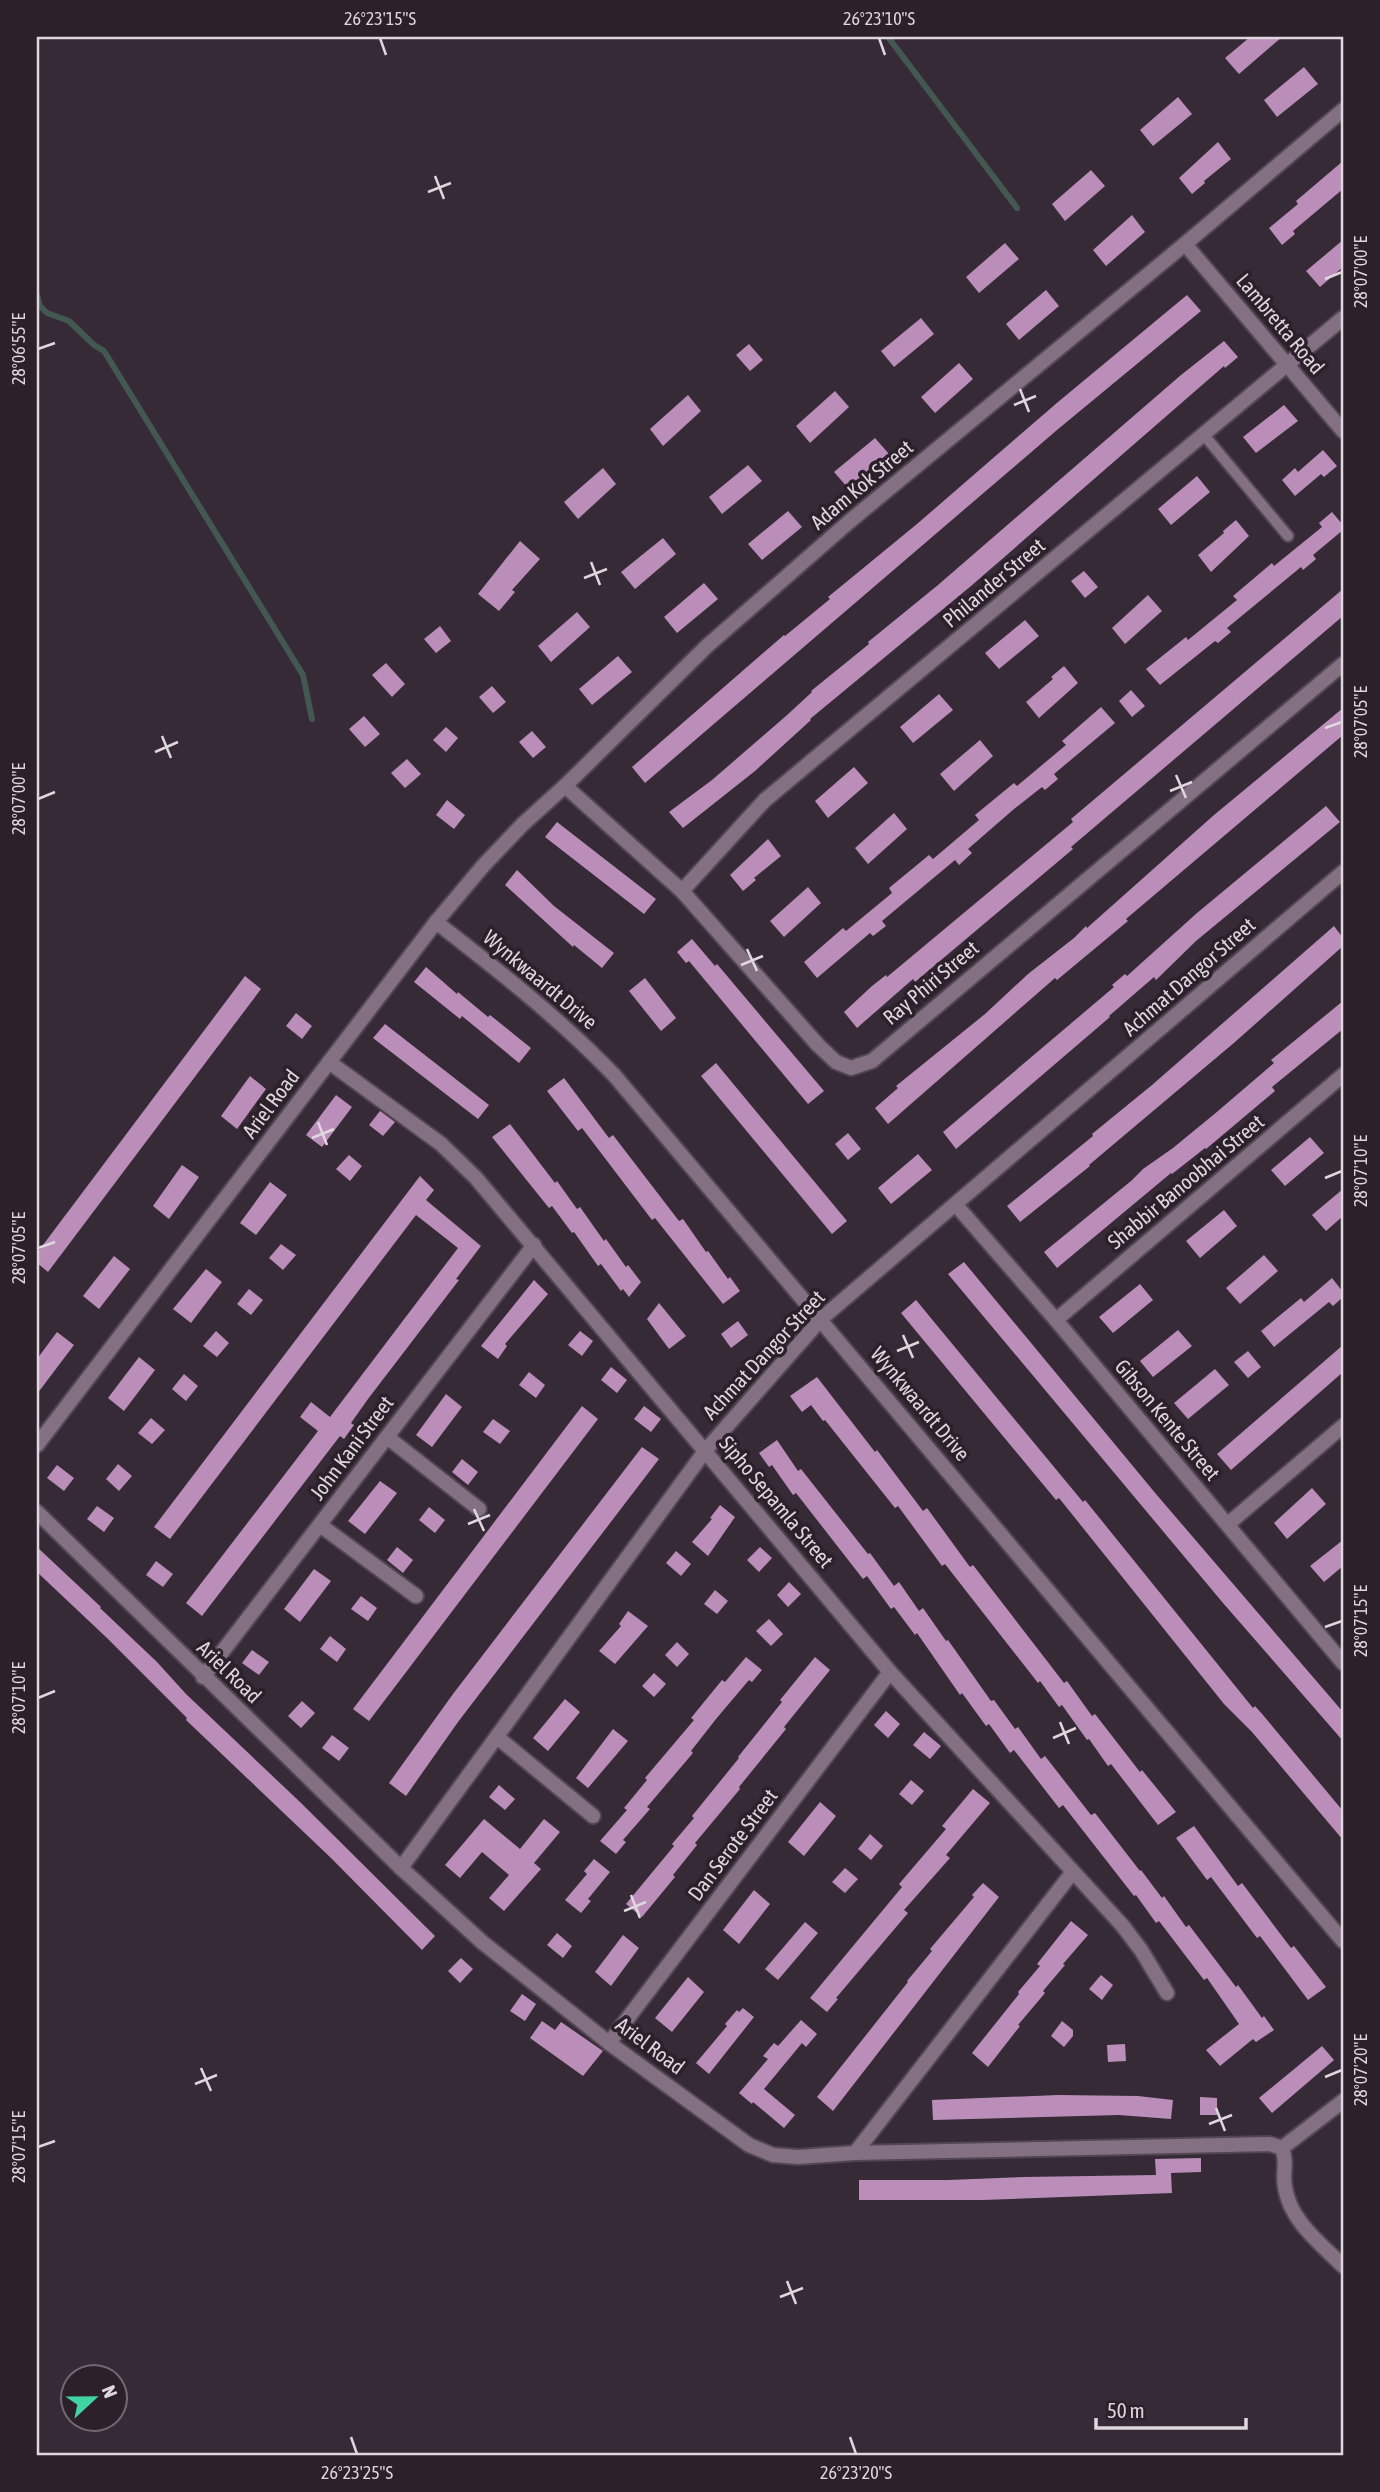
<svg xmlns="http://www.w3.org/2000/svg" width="1380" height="2492" font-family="'Asap Condensed',sans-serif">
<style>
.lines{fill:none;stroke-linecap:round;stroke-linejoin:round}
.stream{stroke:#435851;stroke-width:6}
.building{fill:#bb8eba}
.service-casing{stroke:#514651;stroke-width:14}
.minor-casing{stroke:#514651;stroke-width:18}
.service{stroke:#847083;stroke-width:10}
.minor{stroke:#847083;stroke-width:14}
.ticks{fill:none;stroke:#dfd7de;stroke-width:2.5}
.labels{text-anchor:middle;stroke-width:7;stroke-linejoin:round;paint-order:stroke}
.street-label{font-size:21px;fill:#dfd7de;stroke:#2c202b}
.neatline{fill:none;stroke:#dfd7de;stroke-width:2.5}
.ticks-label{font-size:18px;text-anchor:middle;fill:#dfd7de}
</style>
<rect width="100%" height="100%" fill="#362a36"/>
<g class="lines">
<g class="stream">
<polyline points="888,37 1017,208"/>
<polyline points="37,295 40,306 47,313 69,321 94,345 104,351 303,675 312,719"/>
</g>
</g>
<g class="building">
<polygon points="1250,37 1282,37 1239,74 1225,58"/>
<polygon points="1304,67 1318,84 1277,117 1264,100"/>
<polygon points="1178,97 1192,114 1153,146 1140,130"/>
<polygon points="1218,142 1231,159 1204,181 1205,183 1192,194 1179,178"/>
<polygon points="1343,161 1343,189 1293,231 1295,234 1282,245 1269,228 1298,204 1296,201"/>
<polygon points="1091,170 1105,186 1065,221 1052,204"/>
<polygon points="1132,215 1145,232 1106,266 1093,250"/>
<polygon points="1343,240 1343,267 1320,287 1306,271"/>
<polygon points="1005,243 1019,259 979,293 966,277"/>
<polygon points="1046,290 1059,306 1019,340 1006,324"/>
<polygon points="1187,295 1201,311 1057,430 645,783 632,767 784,635 785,636 830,599 828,597 917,524 1058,402"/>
<polygon points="921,318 934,334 894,367 881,351"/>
<polygon points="1224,341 1238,357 1225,368 1224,366 971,586 810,719 811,720 755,771 683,828 669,812 712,780 786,716 812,692 811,691 869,644 868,642 938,585 1181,375"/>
<polygon points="749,344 763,360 750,371 736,355"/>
<polygon points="959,363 973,379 935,413 921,397"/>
<polygon points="835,391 849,407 810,443 796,426"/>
<polygon points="688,395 701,411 663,446 650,429"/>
<polygon points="1284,405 1298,421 1256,453 1243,437"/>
<polygon points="875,438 889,454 848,488 834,472"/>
<polygon points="1323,450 1337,466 1324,477 1321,474 1295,496 1282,480 1295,468 1298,472"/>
<polygon points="748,465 762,481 722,514 709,497"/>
<polygon points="603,468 616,484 578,519 564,502"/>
<polygon points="1197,476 1210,492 1171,525 1158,509"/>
<polygon points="788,511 802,527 762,560 748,544"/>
<polygon points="1332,512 1343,525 1343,530 1313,555 1316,559 1303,570 1301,567 1227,628 1231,632 1218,643 1215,641 1160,685 1146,669 1186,637 1188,640 1237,600 1233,596 1272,563 1274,566 1322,527 1319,523"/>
<polygon points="1236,520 1249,536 1211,572 1198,555 1224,533 1223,531"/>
<polygon points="663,538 676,554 635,589 621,572"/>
<polygon points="520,541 540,559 512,590 515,592 499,611 478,594"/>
<polygon points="1084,571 1098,587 1085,598 1071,581"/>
<polygon points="704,583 718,599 677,633 664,617"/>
<polygon points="1343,589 1343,616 1071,847 1073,849 915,982 913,979 857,1028 844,1012 872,986 886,975 887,977 1073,822 1071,819"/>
<polygon points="1148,595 1162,611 1125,644 1112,628"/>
<polygon points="577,612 590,627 551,662 538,646"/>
<polygon points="1025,620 1039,636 999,669 985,653"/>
<polygon points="440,626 451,641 436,653 424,639"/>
<polygon points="618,656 632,672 592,705 579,689"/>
<polygon points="386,663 405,684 392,697 372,675"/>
<polygon points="1064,666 1078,683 1039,718 1026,702 1053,679 1051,677"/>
<polygon points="492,686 506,702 493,713 479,697"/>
<polygon points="1131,690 1145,706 1132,717 1119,701"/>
<polygon points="939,694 953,710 913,743 900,727"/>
<polygon points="1101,707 1115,723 1054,774 1058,779 1045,790 1042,787 1014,809 968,849 972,853 959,865 955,860 882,921 886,926 873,936 870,933 817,978 804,962 843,928 846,931 892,893 889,888 929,855 933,859 979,820 975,815 1014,783 1017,786 1066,745 1062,741"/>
<polygon points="1343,708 1343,735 1126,919 1128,921 1057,980 1055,978 888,1124 875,1108 898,1088 896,1086 985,1014 1028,974 1074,938 1086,926 1087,928 1214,815"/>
<polygon points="364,716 380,734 365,747 349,729"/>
<polygon points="446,727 458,738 446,752 433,740"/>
<polygon points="532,731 546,747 533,758 519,742"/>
<polygon points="980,740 993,756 954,791 940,774"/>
<polygon points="407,759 421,774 405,788 391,773"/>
<polygon points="854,767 868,783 828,818 815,801"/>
<polygon points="447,800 465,815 454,829 436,815"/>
<polygon points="1326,806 1340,822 1196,941 1156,980 1154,977 1109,1016 1110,1017 956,1149 943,1132 1114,987 1112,985 1125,974 1127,976 1197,913"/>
<polygon points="894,813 907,829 868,864 855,848"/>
<polygon points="557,822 656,899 644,914 545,837"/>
<polygon points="768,839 781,856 754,878 756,880 743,891 730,875"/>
<polygon points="517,870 554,906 614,953 602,968 574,945 573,947 505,885"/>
<polygon points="808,887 821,903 784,937 770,921"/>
<polygon points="1334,926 1343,938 1343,946 1235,1042 1089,1165 1090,1166 1020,1222 1007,1206 1093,1136 1092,1134 1152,1085"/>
<polygon points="692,939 715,966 717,964 824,1091 808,1104 689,961 686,963 677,952"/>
<polygon points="426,967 457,994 458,992 488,1017 490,1015 531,1048 519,1063 462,1016 460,1019 414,982"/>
<polygon points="245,976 261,989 48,1272 37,1263 37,1253"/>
<polygon points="645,978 676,1018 661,1031 629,991"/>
<polygon points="1343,1001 1343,1029 1272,1087 1275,1091 1206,1149 1205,1148 1172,1174 1171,1173 1057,1268 1044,1252 1131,1181 1143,1169 1173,1148 1218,1111 1274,1063 1271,1060"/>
<polygon points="296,1013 312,1026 302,1039 286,1026"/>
<polygon points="385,1024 489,1105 478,1119 373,1038"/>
<polygon points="716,1063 847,1221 832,1234 701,1076"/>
<polygon points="250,1076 266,1089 237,1129 221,1116"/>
<polygon points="564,1078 609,1138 613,1135 679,1221 683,1219 706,1252 708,1251 728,1279 730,1277 740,1291 723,1304 655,1218 652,1220 582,1128 578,1131 547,1091"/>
<polygon points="336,1095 352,1107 322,1147 306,1135"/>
<polygon points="380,1111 395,1122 383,1136 369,1125"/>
<polygon points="510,1124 555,1183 557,1181 577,1209 580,1207 604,1241 606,1239 626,1267 628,1265 641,1282 629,1297 623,1289 621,1291 601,1264 598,1266 574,1232 572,1233 552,1206 549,1208 492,1137"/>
<polygon points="848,1133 861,1149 848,1160 835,1144"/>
<polygon points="1310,1137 1324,1153 1285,1186 1271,1170"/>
<polygon points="918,1154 932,1170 891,1204 878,1188"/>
<polygon points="349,1155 362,1166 350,1181 336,1169"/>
<polygon points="182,1165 199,1177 169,1219 153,1206"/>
<polygon points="420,1176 434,1190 426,1200 481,1246 456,1279 459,1280 368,1399 351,1423 354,1425 344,1439 340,1436 202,1616 186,1603 318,1431 300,1417 311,1402 330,1417 458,1248 416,1215 170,1539 154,1527"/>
<polygon points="270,1182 287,1195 256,1235 240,1223"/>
<polygon points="1343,1189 1343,1216 1326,1231 1312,1215"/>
<polygon points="1224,1210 1237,1226 1200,1258 1186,1241"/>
<polygon points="281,1244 296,1255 283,1270 269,1258"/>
<polygon points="1264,1255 1278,1271 1240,1304 1226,1288"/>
<polygon points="114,1256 130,1269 99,1309 83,1296"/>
<polygon points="964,1262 1156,1494 1343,1712 1343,1741 1223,1603 948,1274"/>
<polygon points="206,1269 222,1282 191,1323 173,1309"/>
<polygon points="1332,1278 1343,1292 1343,1297 1333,1306 1329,1302 1274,1347 1261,1331 1301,1298 1304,1302"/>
<polygon points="534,1280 548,1294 505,1344 507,1346 498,1359 481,1346"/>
<polygon points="1140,1284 1153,1300 1113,1333 1099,1317"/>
<polygon points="249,1289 263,1300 251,1315 237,1304"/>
<polygon points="916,1300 1083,1502 1085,1500 1253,1708 1255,1706 1263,1715 1343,1811 1343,1840 1252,1732 1224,1704 1059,1498 1056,1500 901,1313"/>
<polygon points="659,1303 686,1336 669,1349 647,1319"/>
<polygon points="738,1321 748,1335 731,1348 721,1334"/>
<polygon points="1178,1330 1192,1346 1153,1377 1140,1361"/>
<polygon points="216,1331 229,1343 217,1357 203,1346"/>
<polygon points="580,1331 593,1341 582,1356 568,1345"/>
<polygon points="57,1332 74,1345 37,1394 37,1359"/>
<polygon points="1343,1345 1343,1372 1231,1470 1217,1454"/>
<polygon points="1248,1351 1261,1367 1248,1378 1234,1362"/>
<polygon points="139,1357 155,1370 124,1411 108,1398"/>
<polygon points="611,1367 627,1380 617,1393 601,1380"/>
<polygon points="1215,1369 1229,1385 1188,1419 1174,1403"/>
<polygon points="529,1372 545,1385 536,1398 519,1385"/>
<polygon points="184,1374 198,1386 186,1401 172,1389"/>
<polygon points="817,1377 875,1452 877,1450 923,1511 927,1508 970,1567 973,1565 1064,1683 1067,1681 1092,1716 1095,1714 1140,1772 1142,1770 1176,1812 1158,1825 1111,1764 1108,1766 1089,1739 1087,1740 1062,1705 1059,1707 1040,1681 1038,1683 945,1564 942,1566 898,1506 895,1508 825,1420 823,1421 811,1405 802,1412 790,1396"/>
<polygon points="446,1394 462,1407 432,1447 416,1435"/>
<polygon points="582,1406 598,1419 369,1721 353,1709"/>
<polygon points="644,1406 661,1419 651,1432 634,1419"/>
<polygon points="151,1418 165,1430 152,1444 138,1433"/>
<polygon points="493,1419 510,1431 500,1444 483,1432"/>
<polygon points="777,1440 798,1471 801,1469 868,1554 870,1553 894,1586 899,1582 919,1611 923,1608 946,1641 948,1640 991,1701 994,1700 1015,1729 1018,1727 1041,1759 1045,1756 1091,1815 1095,1813 1140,1871 1141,1870 1162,1898 1164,1896 1186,1927 1189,1925 1236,1987 1238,1985 1262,2018 1264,2016 1274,2030 1256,2042 1253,2039 1220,2066 1206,2050 1239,2024 1207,1978 1204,1980 1159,1921 1156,1923 1136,1895 1134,1896 1063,1805 1059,1808 1014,1750 1010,1753 989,1724 986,1726 962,1693 960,1695 917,1633 915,1635 894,1607 891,1609 867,1576 863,1579 796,1493 793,1495 772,1465 769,1467 759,1453"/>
<polygon points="642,1447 659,1459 458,1722 406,1796 389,1783 453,1694"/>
<polygon points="462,1459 478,1472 468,1485 452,1472"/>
<polygon points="118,1464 132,1476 119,1491 106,1479"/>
<polygon points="57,1465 74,1478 64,1491 47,1478"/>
<polygon points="380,1481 397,1493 365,1534 348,1521"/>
<polygon points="1312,1488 1326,1504 1287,1539 1274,1523"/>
<polygon points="720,1505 735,1517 708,1556 692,1542 712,1519 710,1518"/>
<polygon points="97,1506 114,1518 104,1532 87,1519"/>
<polygon points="429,1507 445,1520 435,1533 419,1520"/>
<polygon points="1343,1540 1343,1566 1324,1582 1310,1566"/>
<polygon points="37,1547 101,1607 100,1608 157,1662 186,1694 300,1802 435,1936 422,1950 331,1858 186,1720 187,1718 108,1639 37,1572"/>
<polygon points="397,1547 413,1560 403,1573 387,1560"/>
<polygon points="760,1547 772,1558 759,1572 747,1560"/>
<polygon points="676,1551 691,1564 681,1576 666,1563"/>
<polygon points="156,1561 173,1574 163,1587 146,1575"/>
<polygon points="314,1569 331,1581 300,1622 284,1609"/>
<polygon points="789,1582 801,1594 788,1607 777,1595"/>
<polygon points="715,1590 728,1601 717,1614 704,1604"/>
<polygon points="361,1596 377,1608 368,1621 351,1609"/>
<polygon points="628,1611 648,1626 615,1664 599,1651 621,1626 619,1624"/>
<polygon points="769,1619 783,1634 771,1646 756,1631"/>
<polygon points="330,1636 346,1649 337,1662 320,1649"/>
<polygon points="677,1642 689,1654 677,1667 665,1655"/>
<polygon points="252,1650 269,1662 259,1675 242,1663"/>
<polygon points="746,1657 762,1670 752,1682 749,1680 716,1719 691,1751 693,1753 647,1807 650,1809 623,1840 626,1842 616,1854 600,1841 627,1810 624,1808 647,1780 645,1778 694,1720 691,1718 722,1680 725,1682"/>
<polygon points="815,1657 830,1670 784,1727 786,1729 739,1787 740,1789 695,1843 697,1845 673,1875 675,1877 642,1917 626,1904 674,1846 672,1844 694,1818 692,1816 739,1758 738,1757 782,1702 780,1700"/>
<polygon points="654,1673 666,1684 654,1697 642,1686"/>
<polygon points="565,1699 580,1712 548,1751 533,1738"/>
<polygon points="302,1701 315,1713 301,1728 288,1716"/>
<polygon points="886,1711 900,1724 888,1738 874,1725"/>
<polygon points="613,1729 628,1741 588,1788 576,1778"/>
<polygon points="924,1732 941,1746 930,1759 913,1745"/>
<polygon points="332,1735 349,1748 339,1761 322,1748"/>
<polygon points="911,1780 924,1791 912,1805 899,1794"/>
<polygon points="499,1785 515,1799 505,1810 489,1797"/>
<polygon points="973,1789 990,1803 946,1855 950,1858 904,1910 908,1913 836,1998 838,1999 827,2012 810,1998 902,1887 899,1884 946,1829 942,1826"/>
<polygon points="820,1802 836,1816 804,1856 788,1842"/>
<polygon points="484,1819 520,1849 544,1819 560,1832 534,1863 541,1869 504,1911 489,1898 509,1875 482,1852 460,1878 445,1865"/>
<polygon points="1194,1826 1238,1886 1242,1883 1291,1948 1294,1946 1326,1987 1308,2000 1260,1936 1257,1938 1211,1877 1207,1880 1176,1838"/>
<polygon points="870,1834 883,1846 871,1860 858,1849"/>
<polygon points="594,1859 610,1872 588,1899 591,1901 581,1913 565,1900 587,1874 584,1871"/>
<polygon points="845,1868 858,1879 845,1893 832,1882"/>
<polygon points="983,1883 999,1897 833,2111 817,2097 908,1982 907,1981 932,1951 930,1949 974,1897 972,1895"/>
<polygon points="754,1890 770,1904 739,1944 723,1930"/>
<polygon points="1071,1921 1088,1935 1063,1964 1065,1965 1043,1991 1045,1993 1018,2025 1020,2026 988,2067 972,2053 1019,1994 1018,1992 1040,1966 1037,1964"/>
<polygon points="805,1922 818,1933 778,1980 765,1969"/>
<polygon points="557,1933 572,1946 563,1958 547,1945"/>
<polygon points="623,1935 639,1948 611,1986 595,1972"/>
<polygon points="461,1958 473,1969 460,1983 448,1971"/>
<polygon points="1101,1975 1113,1985 1102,2000 1089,1989"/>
<polygon points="688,1977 704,1992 672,2032 655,2018"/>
<polygon points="522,1994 536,2004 525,2021 510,2011"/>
<polygon points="743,2008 754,2017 709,2074 696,2063 727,2026 725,2024 737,2010 739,2012"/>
<polygon points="801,2020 817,2034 806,2047 802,2043 764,2089 795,2115 784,2128 753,2102 752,2104 739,2093 768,2059 763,2056 774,2043 778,2046"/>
<polygon points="542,2021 555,2030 561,2022 603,2051 583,2076 530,2038"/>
<polygon points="1062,2021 1073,2030 1073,2036 1064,2047 1051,2036"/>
<polygon points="1125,2044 1126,2061 1108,2062 1107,2045"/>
<polygon points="1322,2046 1334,2060 1272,2113 1259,2098"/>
<polygon points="1058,2095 1138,2096 1173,2100 1171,2119 1119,2115 933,2120 932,2100"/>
<polygon points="1200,2097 1217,2098 1217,2115 1200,2115"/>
<polygon points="1201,2158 1201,2172 1171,2173 1172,2193 983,2200 859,2200 859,2180 948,2180 1024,2177 1156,2175 1155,2159"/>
</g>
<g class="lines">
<defs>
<polyline id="service" points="1204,435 1288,536"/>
<g id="minor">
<polyline points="1185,244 1343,431"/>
<polyline points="565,786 682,891 818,1045 836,1062 851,1068 872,1061 1343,664"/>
<polyline points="682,891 765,800 1343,318"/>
<path d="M 436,922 C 499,971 559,1018 614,1075 L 1343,1941"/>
<polyline points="329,1062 441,1144 476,1178 890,1672 1122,1925 1141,1950 1167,1993"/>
<polyline points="956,1205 1056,1320 1343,1663"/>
<polyline points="1056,1320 1343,1075"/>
<polyline points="387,1437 479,1509"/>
<polyline points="37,1445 436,922 483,866 523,824 565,786 707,646 850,521 1185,244 1343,110"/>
<path d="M 37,1512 L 401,1868 L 482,1942 L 609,2043 L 749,2145 L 773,2155 L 798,2157 L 855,2153 L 1270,2144 L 1282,2148 C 1288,2163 1282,2172 1285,2187 C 1290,2221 1320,2243 1343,2266"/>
<polyline points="1228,1524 1343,1426"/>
<polyline points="320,1525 416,1596"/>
<polyline points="203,1677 534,1245"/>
<polyline points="497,1737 593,1816"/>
<polyline points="401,1868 705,1451 821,1319 1343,872"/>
<polyline points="609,2043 890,1672"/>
<polyline points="1282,2148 1343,2101"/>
<polyline points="855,2153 1072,1873"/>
</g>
</defs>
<use href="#service" class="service-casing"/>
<use href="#minor" class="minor-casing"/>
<use href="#service" class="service"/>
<use href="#minor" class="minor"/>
</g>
<path class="ticks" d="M 380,38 L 386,55M 879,38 L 885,55M 435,176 L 444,199M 428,192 L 451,183M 1325,279 L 1342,272M 38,349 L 55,343M 1020,389 L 1029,412M 1014,405 L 1036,396M 591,562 L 600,585M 584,578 L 607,569M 1325,728 L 1342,722M 162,736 L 171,758M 155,752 L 178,742M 1176,775 L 1186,798M 1170,791 L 1192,782M 38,799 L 55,792M 747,949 L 757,971M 741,965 L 763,956M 318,1122 L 327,1145M 312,1138 L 334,1129M 1325,1178 L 1342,1171M 38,1248 L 55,1242M 903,1335 L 913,1358M 897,1351 L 919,1342M 474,1509 L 484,1531M 468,1524 L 490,1515M 1325,1627 L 1342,1621M 38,1698 L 55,1691M 1060,1722 L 1069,1744M 1053,1738 L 1076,1728M 631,1895 L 640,1918M 624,1911 L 646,1902M 201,2068 L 211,2091M 1325,2077 L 1342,2070M 195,2084 L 217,2075M 1216,2108 L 1225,2131M 1209,2124 L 1232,2115M 38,2147 L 55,2141M 787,2281 L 796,2304M 780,2297 L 803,2288M 351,2437 L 357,2454M 850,2437 L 856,2454"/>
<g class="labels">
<g class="street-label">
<text transform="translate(1280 324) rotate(50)" y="7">Lambretta Road</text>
<text transform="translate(862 485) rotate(-40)" y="7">Adam Kok Street</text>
<text transform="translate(994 583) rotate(-40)" y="7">Philander Street</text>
<text transform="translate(1189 977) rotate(-41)" y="7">Achmat Dangor Street</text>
<text transform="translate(540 980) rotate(40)" y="7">Wynkwaardt Drive</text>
<text transform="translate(931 983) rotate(-40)" y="7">Ray Phiri Street</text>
<text transform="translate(271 1104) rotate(-53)" y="7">Ariel Road</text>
<text transform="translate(1186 1182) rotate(-40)" y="7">Shabbir Banoobhai Street</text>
<text transform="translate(764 1355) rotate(-47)" y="7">Achmat Dangor Street</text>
<text transform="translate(920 1404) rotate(50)" y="7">Wynkwaardt Drive</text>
<text transform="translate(1167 1420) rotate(50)" y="7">Gibson Kente Street</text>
<text transform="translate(352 1448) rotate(-53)" y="7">John Kani Street</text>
<text transform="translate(776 1502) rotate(50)" y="7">Sipho Sepamla Street</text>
<text transform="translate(229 1672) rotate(44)" y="7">Ariel Road</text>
<text transform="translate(733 1845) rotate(-53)" y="7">Dan Serote Street</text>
<text transform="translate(650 2046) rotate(37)" y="7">Ariel Road</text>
</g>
</g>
<rect width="1380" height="2492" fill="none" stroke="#2c202b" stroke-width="77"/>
<g transform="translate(94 2398) rotate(68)"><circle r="33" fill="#2c202b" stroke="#746973" stroke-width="2"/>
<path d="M0-5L12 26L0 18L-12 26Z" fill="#40d4a2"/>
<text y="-10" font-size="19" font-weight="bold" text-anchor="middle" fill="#dfd7de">N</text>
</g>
<path d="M1096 2418v10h150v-10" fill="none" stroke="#dfd7de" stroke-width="3.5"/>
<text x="1107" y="2418" font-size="21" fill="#dfd7de" stroke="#2c202b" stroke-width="5" paint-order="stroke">50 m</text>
<rect x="38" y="38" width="1304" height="2416" class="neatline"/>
<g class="ticks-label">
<text x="380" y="25">26°23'15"S</text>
<text x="879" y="25">26°23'10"S</text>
<text transform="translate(1361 272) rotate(-90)" y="6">28°07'00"E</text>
<text transform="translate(19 349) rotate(-90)" y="6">28°06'55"E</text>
<text transform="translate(1361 722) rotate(-90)" y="6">28°07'05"E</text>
<text transform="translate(19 799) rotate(-90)" y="6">28°07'00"E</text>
<text transform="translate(1361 1171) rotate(-90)" y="6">28°07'10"E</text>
<text transform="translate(19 1248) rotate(-90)" y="6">28°07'05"E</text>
<text transform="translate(1361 1621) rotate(-90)" y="6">28°07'15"E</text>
<text transform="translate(19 1698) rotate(-90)" y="6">28°07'10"E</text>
<text transform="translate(1361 2070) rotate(-90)" y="6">28°07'20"E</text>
<text transform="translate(19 2147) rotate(-90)" y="6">28°07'15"E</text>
<text x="357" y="2479">26°23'25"S</text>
<text x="856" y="2479">26°23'20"S</text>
</g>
</svg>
